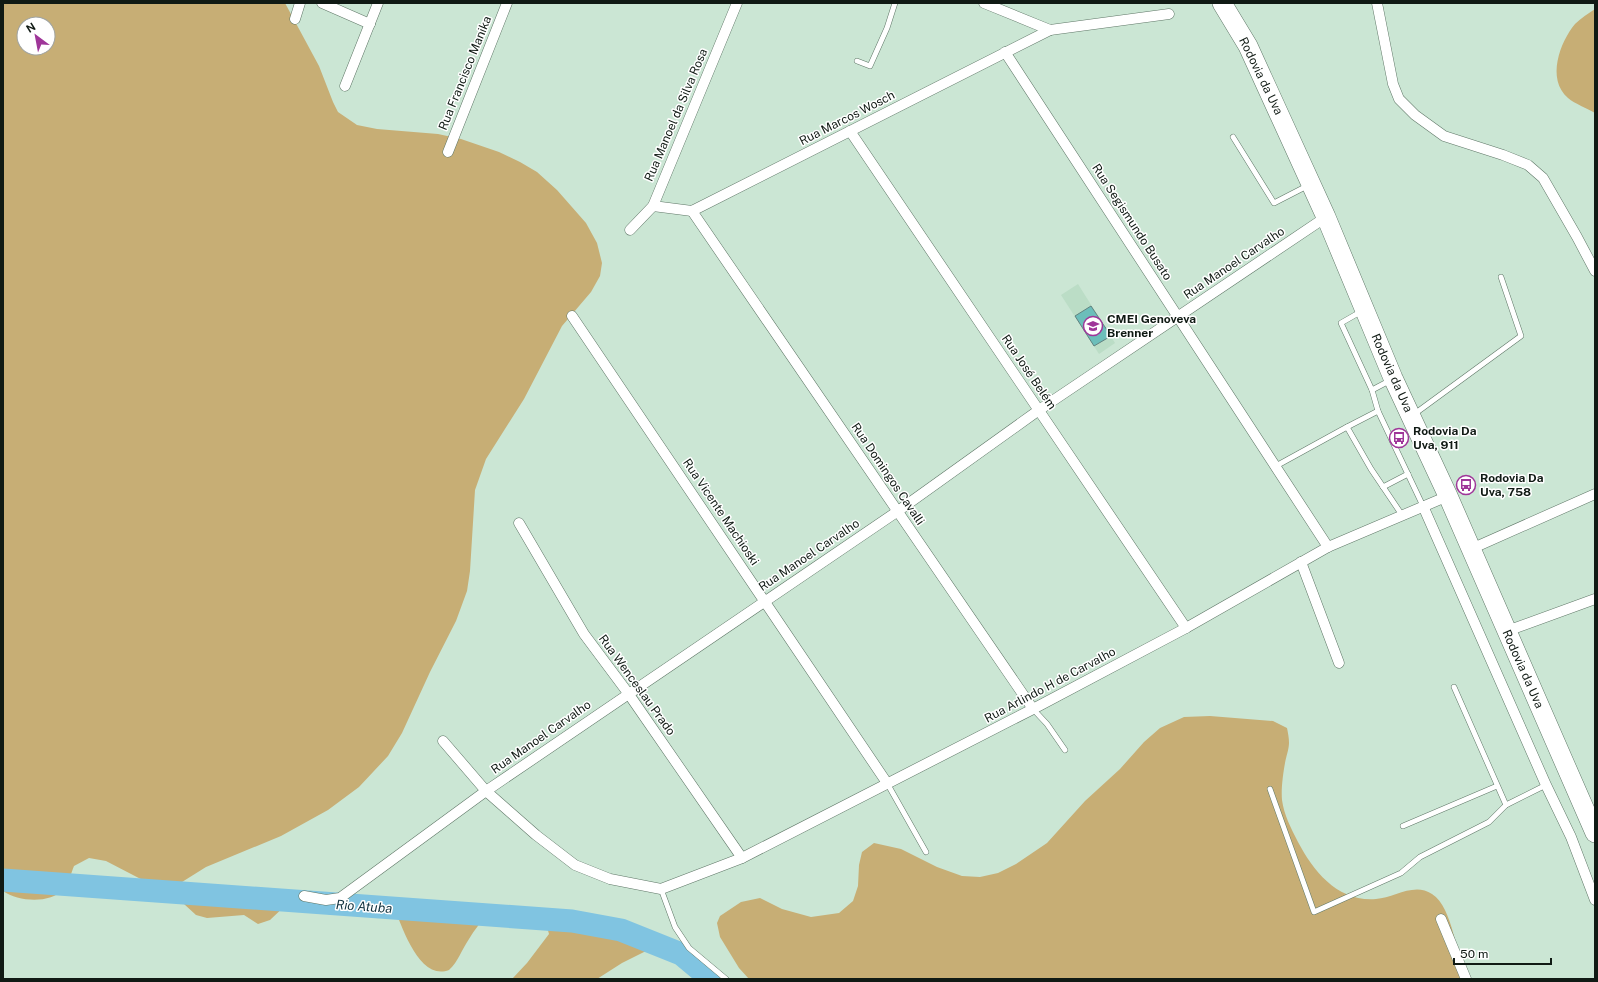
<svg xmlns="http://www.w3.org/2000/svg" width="1598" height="982" font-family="'Public Sans',sans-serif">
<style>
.built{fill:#bbddc6}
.forest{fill:#c7ae75;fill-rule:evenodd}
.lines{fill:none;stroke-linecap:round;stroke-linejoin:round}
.river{stroke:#80c4e1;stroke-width:23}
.building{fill:#6cbeba;stroke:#618280}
.lane-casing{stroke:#5f7767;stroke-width:6}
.street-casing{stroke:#5f7767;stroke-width:11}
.highway-casing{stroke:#5f7767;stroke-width:20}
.lane{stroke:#fff;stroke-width:5}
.street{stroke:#fff;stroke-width:10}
.highway{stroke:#fff;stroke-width:19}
.labels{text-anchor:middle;stroke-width:3;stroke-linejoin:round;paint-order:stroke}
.street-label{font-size:12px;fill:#101a14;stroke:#fff}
.poi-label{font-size:12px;font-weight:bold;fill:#101a14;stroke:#fff;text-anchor:start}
.water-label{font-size:13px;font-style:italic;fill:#10313e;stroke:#fff}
</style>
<rect width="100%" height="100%" fill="#cbe6d4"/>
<polygon class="built" points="1078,284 1115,343 1099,354 1061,295"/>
<g class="forest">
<path d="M 3,3 L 285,3 L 319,66 L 333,102 L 338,112 L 357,125 L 377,129 L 438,134 L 461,139 L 499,152 L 520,162 L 537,172 L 557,190 L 586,223 L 597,243 L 602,263 L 600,276 L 591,292 L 562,326 L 524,399 L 486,459 L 475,490 L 470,571 L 467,591 L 456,621 L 430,672 L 402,733 L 388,756 L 359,787 L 328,810 L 281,836 L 206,867 L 174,887 L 174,898 L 184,901 L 288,903 L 270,920 L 258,924 L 244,915 L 207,918 L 196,915 L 184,904 L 158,888 L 106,861 L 89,858 L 74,866 C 71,873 69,883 64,889 C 50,904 19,902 3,891 ZM 24,24 L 48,24 L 48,48 L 24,48 Z"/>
<path d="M 1595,9 L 1595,113 C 1587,108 1575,104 1568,98 C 1546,79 1560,42 1575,24 C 1581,18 1589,13 1595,9 Z"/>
<path d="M 1210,716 L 1273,721 L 1287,728 C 1288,733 1289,738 1289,743 C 1289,749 1286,757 1285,763 C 1283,774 1281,789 1282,800 C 1284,815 1291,828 1298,842 C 1314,872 1338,902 1376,899 C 1394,898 1414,882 1432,894 C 1454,908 1455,958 1469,979 L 749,979 L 739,968 L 720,937 L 717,923 L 720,916 L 741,902 L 760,898 L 782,909 L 811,917 L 839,913 L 853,901 L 858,886 L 859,865 L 862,852 L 874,843 L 901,849 L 937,867 L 962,876 L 980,877 L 998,873 L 1016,864 L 1047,843 L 1085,801 L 1120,769 L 1144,742 L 1160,728 L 1184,717 Z"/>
<path d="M 394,907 L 394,906 L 489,912 C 482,921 474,930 469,939 C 462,949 458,962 449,970 C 419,982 401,924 394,907 Z"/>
<path d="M 544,916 C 560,917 578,917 594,922 C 615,928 635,937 654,947 L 622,963 L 597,979 L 512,979 L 527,963 L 549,934 Z"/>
</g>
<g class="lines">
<polyline class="river" points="3,880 572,921 621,930 681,954 711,979"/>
</g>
<polygon class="building" points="1091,306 1111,336 1094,346 1075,316"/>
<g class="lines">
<defs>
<g id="lane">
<polyline points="857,61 870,66 887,28 895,3"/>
<polyline points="1233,137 1274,203 1309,185"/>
<polyline points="1362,311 1341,323 1372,390"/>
<polyline points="1391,380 1372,390 1378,411 1423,506"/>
<polyline points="1378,411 1347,427 1371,469 1402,515"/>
<polyline points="1413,415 1521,336 1501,277"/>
<polyline points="1276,466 1347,427"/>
<polyline points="1383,487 1408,474"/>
<polyline points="1454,687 1506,805"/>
<polyline points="1033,709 1047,724 1065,750"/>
<polyline points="887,783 926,852"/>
<polyline points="1270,789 1314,912 1401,873 1420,857 1489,822 1506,805 1546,785"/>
<polyline points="1403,826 1497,786"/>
<polyline points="661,889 675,927 689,948 726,979"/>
</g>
<g id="street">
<polyline points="322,3 370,24"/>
<polyline points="984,3 1050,30 1169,14"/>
<polyline points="1377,3 1393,84 1399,99 1415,115 1444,136 1503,155 1528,165 1543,178 1577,237 1595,271"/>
<polyline points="295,19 300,3"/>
<polyline points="1005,52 1328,547"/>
<polyline points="345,86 378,3"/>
<polyline points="850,131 1186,628"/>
<polyline points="448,152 507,3"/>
<polyline points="653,206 692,211 1050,30"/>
<polyline points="692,211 1033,709"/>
<polyline points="630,230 653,206 737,3"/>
<polyline points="572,316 887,783"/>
<polyline points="1423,506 1546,785 1571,837 1595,900"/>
<polyline points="519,523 584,634 628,693 742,858"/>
<polyline points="1471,549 1595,494"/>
<polyline points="1301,562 1339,663"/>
<polyline points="1507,631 1595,599"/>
<polyline points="443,741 486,791 536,835 575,865 610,879 661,889 742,858 1033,709 1186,628 1328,547 1448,496"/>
<polyline points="304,896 326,900 340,898 486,791 898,511 1039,410 1326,217"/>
<polyline points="1441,919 1466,979"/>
</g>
<polyline id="highway" points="1222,3 1248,46 1326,217 1393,378 1448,496 1595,833"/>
</defs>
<use href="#lane" class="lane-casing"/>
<use href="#street" class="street-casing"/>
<use href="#highway" class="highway-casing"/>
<use href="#lane" class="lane"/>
<use href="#street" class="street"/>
<use href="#highway" class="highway"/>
</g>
<defs>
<symbol id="school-ring" viewBox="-11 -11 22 22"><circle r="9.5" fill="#fff" stroke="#9f3699" stroke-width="1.5"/><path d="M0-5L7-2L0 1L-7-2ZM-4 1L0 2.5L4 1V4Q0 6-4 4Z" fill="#9f3699"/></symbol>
<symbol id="bus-ring" viewBox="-11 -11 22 22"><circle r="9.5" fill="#fff" stroke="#9f3699" stroke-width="1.5"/><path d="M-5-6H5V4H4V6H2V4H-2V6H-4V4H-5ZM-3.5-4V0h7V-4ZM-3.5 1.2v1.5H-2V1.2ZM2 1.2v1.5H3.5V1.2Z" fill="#9f3699"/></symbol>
</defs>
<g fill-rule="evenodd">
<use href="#school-ring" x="1082" y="315" width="22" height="22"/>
<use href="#bus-ring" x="1388" y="427" width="22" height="22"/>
<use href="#bus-ring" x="1455" y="474" width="22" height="22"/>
</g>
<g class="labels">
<g class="street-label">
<text transform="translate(465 73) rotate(-68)" y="4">Rua Francisco Manika</text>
<text transform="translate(1261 76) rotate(64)" y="4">Rodovia da Uva</text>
<text transform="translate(676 115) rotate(-67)" y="4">Rua Manoel da Silva Rosa</text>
<text transform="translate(847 118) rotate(-27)" y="4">Rua Marcos Wosch</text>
<text transform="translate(1132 222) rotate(57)" y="4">Rua Segismundo Busato</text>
<text transform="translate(1234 263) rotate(-34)" y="4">Rua Manoel Carvalho</text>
<text transform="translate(1029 372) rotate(56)" y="4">Rua José Belém</text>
<text transform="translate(1392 373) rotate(66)" y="4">Rodovia da Uva</text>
<text transform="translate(888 474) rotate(56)" y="4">Rua Domingos Cavalli</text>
<text transform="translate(721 512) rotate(56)" y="4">Rua Vicente Machioski</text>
<text transform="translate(809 555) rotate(-34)" y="4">Rua Manoel Carvalho</text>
<text transform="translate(1523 669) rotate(66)" y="4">Rodovia da Uva</text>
<text transform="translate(637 685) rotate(54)" y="4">Rua Wenceslau Prado</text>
<text transform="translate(1050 685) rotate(-28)" y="4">Rua Arlindo H de Carvalho</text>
<text transform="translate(541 737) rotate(-35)" y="4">Rua Manoel Carvalho</text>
</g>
<g class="poi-label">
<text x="1107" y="323">CMEI Genoveva<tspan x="1107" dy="14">Brenner</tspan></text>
<text x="1413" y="435">Rodovia Da<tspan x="1413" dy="14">Uva, 911</tspan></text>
<text x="1480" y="482">Rodovia Da<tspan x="1480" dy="14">Uva, 758</tspan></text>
</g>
<g class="water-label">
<text transform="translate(364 906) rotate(4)" y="5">Rio Atuba</text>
</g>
</g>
<rect width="1598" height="982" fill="none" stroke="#101a14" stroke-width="8"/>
<g transform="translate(36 36) rotate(328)"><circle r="19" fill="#ffffff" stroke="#9fa3a1"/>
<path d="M0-3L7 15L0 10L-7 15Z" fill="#9f3699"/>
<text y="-6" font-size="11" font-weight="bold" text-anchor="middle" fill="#101a14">N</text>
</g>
<path d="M1454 958v6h97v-6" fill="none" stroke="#101a14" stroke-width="2"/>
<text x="1460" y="958" font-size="12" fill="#101a14" stroke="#ffffff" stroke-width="3" paint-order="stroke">50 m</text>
</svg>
